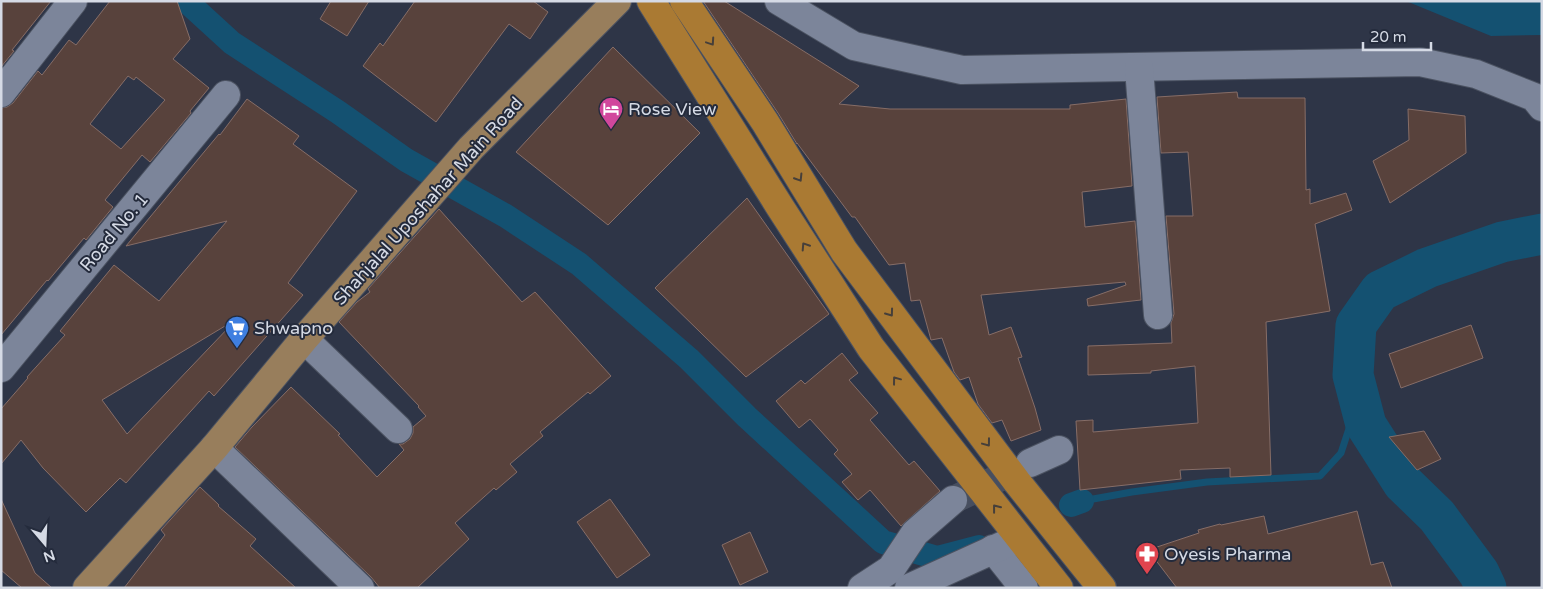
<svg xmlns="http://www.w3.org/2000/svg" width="1543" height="589" font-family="'Varela Round',sans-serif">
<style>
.water{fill:#145171}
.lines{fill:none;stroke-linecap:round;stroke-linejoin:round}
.stream{stroke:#145171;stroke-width:7}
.canal{stroke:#145171;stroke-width:24}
.river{stroke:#145171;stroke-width:41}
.building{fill:#58423c;stroke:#866d67;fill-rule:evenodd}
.minor-tunnel{stroke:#474e5f;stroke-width:28;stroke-dasharray:28 14;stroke-linecap:butt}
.minor-casing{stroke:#4b5261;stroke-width:30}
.major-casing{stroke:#4b5261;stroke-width:30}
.highway-casing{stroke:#4b5261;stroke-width:30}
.minor{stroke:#7c859a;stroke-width:28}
.major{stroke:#987e5c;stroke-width:28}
.highway{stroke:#aa7a33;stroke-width:28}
.oneway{stroke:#463f3a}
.labels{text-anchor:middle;stroke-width:4;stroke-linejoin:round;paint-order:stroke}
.poi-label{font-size:18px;fill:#d5dae5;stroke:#242b3c;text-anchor:start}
.street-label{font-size:18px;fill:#d5dae5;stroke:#242b3c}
</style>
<rect width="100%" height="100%" fill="#2e3547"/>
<polygon class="water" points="1406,1 1542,1 1542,35 1491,36"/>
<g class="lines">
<polyline class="stream" points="1082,501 1132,492 1207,482 1320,476 1341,453 1359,398"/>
<g class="canal">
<polyline points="186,1 232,43 338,112 406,160 506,216 579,264 689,359 747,417 883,542 937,558 979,547"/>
<polyline points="1071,505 1082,501"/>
</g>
<polyline class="river" points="1486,588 1479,573 1437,516 1403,483 1366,425 1353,375 1356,325 1380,291 1427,268 1502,242 1542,234"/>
</g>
<g class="building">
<polygon points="1,1 51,1 12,50 14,51 1,67"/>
<path d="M 110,1 L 177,1 L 190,39 L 173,59 L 209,88 L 190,111 L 191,113 L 150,162 L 142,155 L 105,200 L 113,207 L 86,240 L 84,238 L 48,281 L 47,280 L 1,335 L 1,108 L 7,107 L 13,103 L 38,71 L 42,75 L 69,40 L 76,45 ZM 128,76 L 134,80 L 136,77 L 165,100 L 121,149 L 90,124 Z"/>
<polygon points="331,1 369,1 347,36 320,19"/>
<polygon points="415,1 533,1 548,12 530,39 509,24 436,122 363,66 380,43 383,46"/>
<polygon points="703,1 724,1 859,86 839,104 890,109 1070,109 1070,105 1126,99 1132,186 1082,192 1085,227 1135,221 1141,300 1088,306 1087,299 1126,285 1125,282 981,295 989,335 1011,327 1022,357 1018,358 1035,408 1041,430 1011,441 1002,420 992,423 978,404 969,377 960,380 954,372 942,338 931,340 920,300 911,301 905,263 889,265 855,217 852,217 797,143 797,144 778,113"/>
<polygon points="613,47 700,133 608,225 516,152"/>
<polygon points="1237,92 1238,98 1305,98 1306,190 1310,189 1310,204 1346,193 1352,210 1315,224 1330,311 1266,322 1271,475 1230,477 1230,468 1180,470 1181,479 1080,490 1076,421 1093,420 1093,432 1198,423 1195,366 1151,371 1151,373 1088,375 1088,346 1172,343 1171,323 1174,314 1166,216 1193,216 1188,152 1161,153 1157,97"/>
<path d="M 247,99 L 299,136 L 293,144 L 357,191 L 288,283 L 303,295 L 214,396 L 209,391 L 126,483 L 120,478 L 86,512 L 43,468 L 21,440 L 1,464 L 1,409 L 28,378 L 27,377 L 65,335 L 60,331 L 114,265 L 159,301 L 227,221 L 126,246 L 219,134 L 220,135 ZM 230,323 L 231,325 L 127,434 L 102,400 Z"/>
<polygon points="1408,109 1465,116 1466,153 1390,203 1373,161 1409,140"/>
<polygon points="747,198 829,314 746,377 655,288"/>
<polygon points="439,209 522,302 535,292 611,376 590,394 588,392 540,432 543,436 510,464 517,472 496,490 494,488 455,523 469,539 417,588 380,588 371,577 235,447 252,427 291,387 340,434 338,435 377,477 404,450 399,444 403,444 410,439 413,433 413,427 426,416 418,407 419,406 339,322 357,302 370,292 368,289"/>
<polygon points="1471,325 1483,358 1401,388 1389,354"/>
<polygon points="842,353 858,373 849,380 878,413 870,420 909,465 914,461 940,491 901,526 870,490 858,500 842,482 852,474 834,454 838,450 810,419 799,428 776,401 801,380 805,384"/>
<polygon points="1424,431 1441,459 1417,470 1389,437"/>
<polygon points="200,487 219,505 218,506 256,539 250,546 296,588 124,588 165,535 161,530"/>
<polygon points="1,499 35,573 52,588 22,588 1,570"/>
<polygon points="610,499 650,555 617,578 577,522"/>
<polygon points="1357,511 1371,565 1383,562 1392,588 1177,588 1148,550 1199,533 1198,530 1220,524 1221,525 1264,516 1268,534"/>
<polygon points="750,532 768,572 740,585 722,545"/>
</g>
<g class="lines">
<polyline class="minor-tunnel" points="953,500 1030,463"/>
<defs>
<g id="minor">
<polyline points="779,1 854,46 962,70 1420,62 1476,74 1534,97 1542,107"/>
<polyline points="1139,68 1158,315"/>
<polyline points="1,93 73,1"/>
<polyline points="304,339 398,429"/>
<polyline points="1,368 226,95"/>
<polyline points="214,448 360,588"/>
<polyline points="1030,463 1059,450"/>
<polyline points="993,549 1024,588"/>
<polyline points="862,588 891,569 915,533 953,500"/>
<polyline points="909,588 1019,538"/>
</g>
<polyline id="major" points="87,588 214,448 304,339 471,148 617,1"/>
<g id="highway">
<polyline points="651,1 780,207 871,348 1059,588"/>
<polyline points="684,1 765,122 844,251 1017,482 1102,588"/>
</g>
</defs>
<use href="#minor" class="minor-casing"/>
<use href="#major" class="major-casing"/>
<use href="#highway" class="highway-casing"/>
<use href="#minor" class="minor"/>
<use href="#major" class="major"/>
<use href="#highway" class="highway"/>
</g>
<defs><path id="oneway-chevron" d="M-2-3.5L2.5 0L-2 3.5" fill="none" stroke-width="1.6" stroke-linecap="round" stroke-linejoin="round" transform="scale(1.25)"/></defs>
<g class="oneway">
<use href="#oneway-chevron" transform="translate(711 42) rotate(56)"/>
<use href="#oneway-chevron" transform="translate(799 178) rotate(58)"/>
<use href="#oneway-chevron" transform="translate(805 246) rotate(-123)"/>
<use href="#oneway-chevron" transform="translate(890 313) rotate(54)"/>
<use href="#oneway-chevron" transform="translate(896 380) rotate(-127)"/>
<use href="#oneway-chevron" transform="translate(987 443) rotate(53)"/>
<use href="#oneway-chevron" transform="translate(996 508) rotate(-128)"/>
</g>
<defs>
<symbol id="hotel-pin" viewBox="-11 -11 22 30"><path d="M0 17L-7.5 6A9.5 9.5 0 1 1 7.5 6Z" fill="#d1479c" stroke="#242b3c"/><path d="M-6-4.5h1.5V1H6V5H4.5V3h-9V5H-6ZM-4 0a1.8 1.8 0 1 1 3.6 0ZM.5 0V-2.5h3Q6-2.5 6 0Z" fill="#fff"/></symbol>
<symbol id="supermarket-pin" viewBox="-11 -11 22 30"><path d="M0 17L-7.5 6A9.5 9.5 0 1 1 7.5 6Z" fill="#3f7fe0" stroke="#242b3c"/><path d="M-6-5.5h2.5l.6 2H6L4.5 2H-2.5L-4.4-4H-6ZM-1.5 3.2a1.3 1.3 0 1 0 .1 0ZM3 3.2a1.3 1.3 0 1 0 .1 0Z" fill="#fff"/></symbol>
<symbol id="pharmacy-pin" viewBox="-11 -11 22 30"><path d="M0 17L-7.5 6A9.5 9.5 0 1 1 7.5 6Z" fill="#e0444e" stroke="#242b3c"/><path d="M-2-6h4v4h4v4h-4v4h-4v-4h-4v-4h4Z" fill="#fff"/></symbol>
</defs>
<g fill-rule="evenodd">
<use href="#hotel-pin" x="597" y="95" width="28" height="38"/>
<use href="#supermarket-pin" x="223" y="314" width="28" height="38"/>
<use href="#pharmacy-pin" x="1133" y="540" width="28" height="38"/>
</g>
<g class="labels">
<g class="poi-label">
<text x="628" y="115">Rose View</text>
<text x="254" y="334">Shwapno</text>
<text x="1164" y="560">Oyesis Pharma</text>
</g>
<g class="street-label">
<text transform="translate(428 201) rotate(-48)" y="6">Shahjalal Uposhahar Main Road</text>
<text transform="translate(114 232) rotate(-50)" y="6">Road No. 1</text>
</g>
</g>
<rect width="1543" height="589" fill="none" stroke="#d5dae5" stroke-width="5"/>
<g transform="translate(45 544) rotate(161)" stroke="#242b3c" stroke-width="4" paint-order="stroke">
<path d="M0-4L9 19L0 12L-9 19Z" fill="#d5dae5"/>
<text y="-8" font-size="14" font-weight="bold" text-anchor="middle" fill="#d5dae5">N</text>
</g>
<path d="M1363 42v8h68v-8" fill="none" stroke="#d5dae5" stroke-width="2.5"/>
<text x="1370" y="42" font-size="15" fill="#d5dae5" stroke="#242b3c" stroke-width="4" paint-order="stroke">20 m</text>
</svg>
